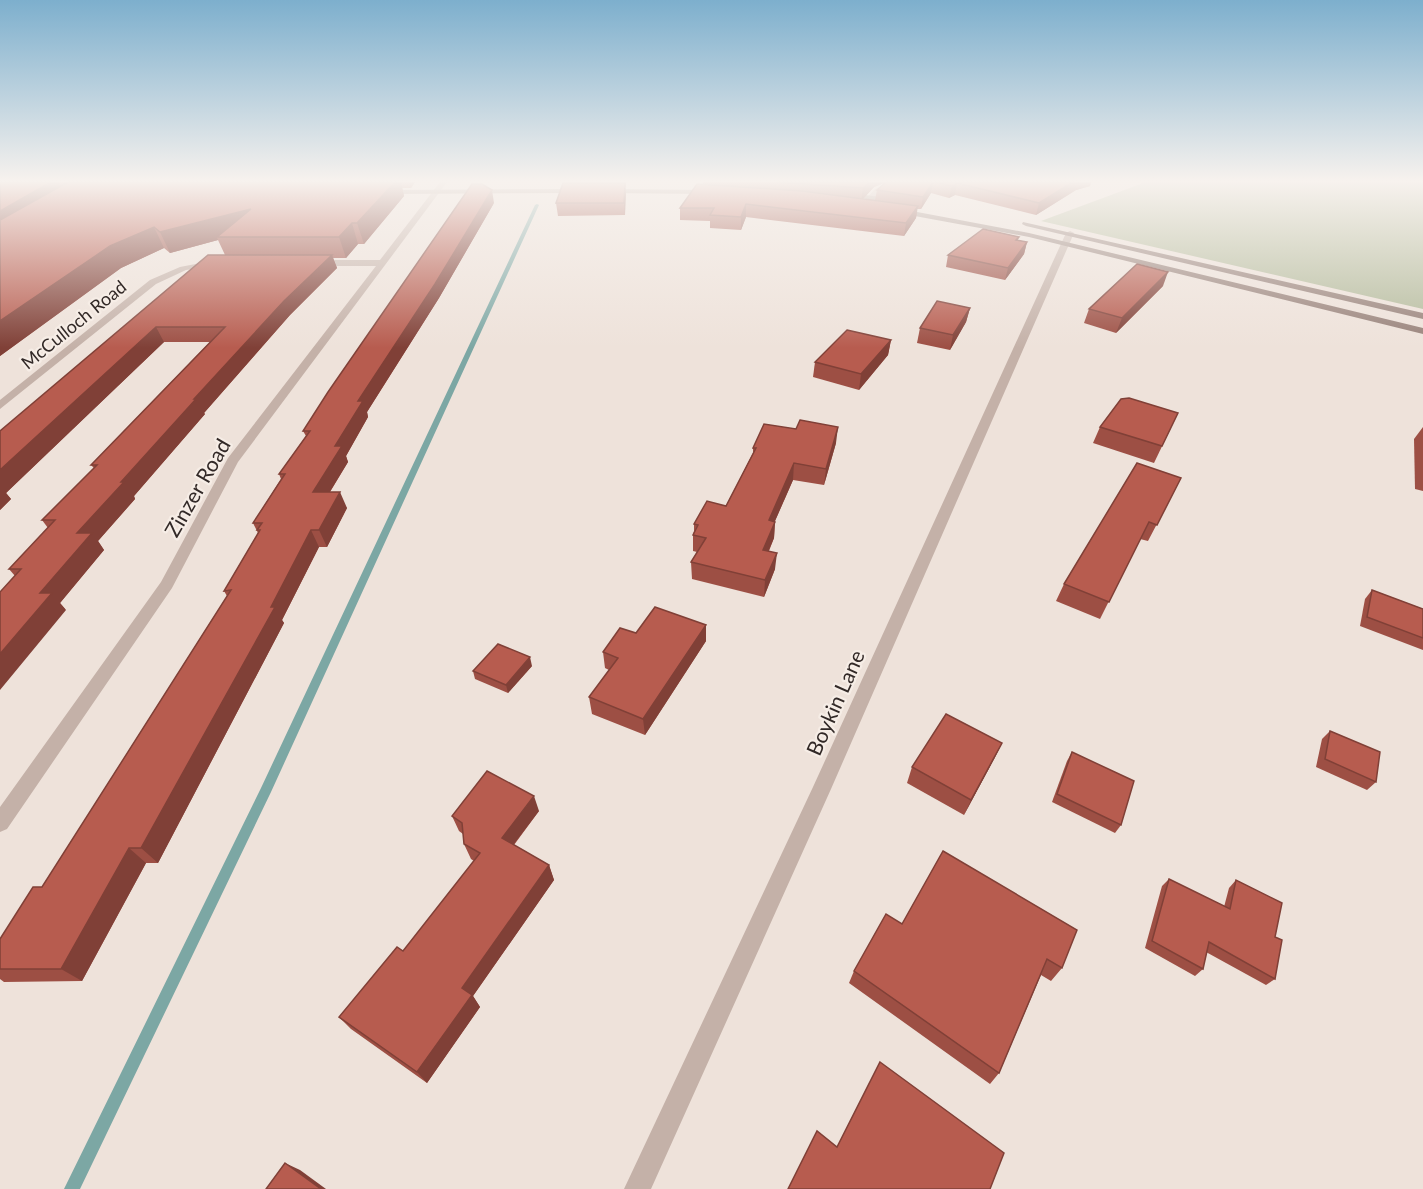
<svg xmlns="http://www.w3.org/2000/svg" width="1423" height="1189" font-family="Lato,sans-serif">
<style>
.green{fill:#b4bb9c}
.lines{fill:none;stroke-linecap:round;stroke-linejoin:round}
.stream{fill:#7ca7a4;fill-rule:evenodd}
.street{fill:#c4b1a8;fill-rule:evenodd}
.secondary{fill:#978179;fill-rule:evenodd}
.wall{fill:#9d4f44;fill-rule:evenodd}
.shaded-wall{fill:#804037}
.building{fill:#b75c4f;stroke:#804037;stroke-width:1.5}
.labels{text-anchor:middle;stroke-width:4.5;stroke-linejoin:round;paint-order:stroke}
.far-street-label{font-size:18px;fill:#322927;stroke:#f6ede6}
.street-label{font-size:21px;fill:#322927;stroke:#f6ede6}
</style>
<rect width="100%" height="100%" fill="#eee2da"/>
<polygon class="green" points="1146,182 1423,182 1423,309 1041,221"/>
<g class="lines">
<polygon class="stream" points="537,204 539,205 271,792 80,1189 64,1189 261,788 535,205"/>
<g class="street">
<polygon points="440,182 447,182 238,462 172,588 7,829 0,832 0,807 161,582 228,458 376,266 315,266 311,263 315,260 380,260"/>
<polygon points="892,182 901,182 881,193 867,208 861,208 861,204 875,189"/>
<polygon points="1070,231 1074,233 831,789 651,1189 624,1189 813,787 1066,233"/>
<polygon points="216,260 219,261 219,265 186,270 156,284 0,409 0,400 150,280 180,267"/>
</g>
<g class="secondary">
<polygon points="579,189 582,193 384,194 380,192 384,190"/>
<polygon points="603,189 711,190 715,192 711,194 606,193"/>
<polygon points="842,192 896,199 900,201 896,203 845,196"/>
<polygon points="896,208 1029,233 1423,328 1423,334 1029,237 893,212"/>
<polygon points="1023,222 1423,313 1423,319 1026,226 1022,224"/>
</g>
</g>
<g class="wall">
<polygon points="0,182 415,182 411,188 402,188 404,196 364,244 358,244 346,258 333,258 337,268 290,315 204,413 205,414 134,496 135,499 98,541 104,550 60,603 66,610 15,576 9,569 48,528 42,520 94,468 91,465 210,342 164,342 6,493 11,499 0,510 0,431 225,255 218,240 170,253 164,248 121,268 0,356"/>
<polygon points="566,182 626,182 626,187 625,187 625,215 558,216 556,203 566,183"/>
<path d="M 703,182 L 1091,182 L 1090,186 L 1076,190 L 1036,215 L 955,195 L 949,198 L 931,193 L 921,209 L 917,209 L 916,218 L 904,236 L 746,217 L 741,230 L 710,228 L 710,221 L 680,220 L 680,208 L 703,185 ZM 884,183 L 877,190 L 875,200 L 863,199 L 874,187 Z"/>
<polygon points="494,203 439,298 367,412 368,417 346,456 348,462 330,492 347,508 327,547 319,547 282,620 284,623 158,863 146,863 82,981 4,982 0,979 0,939 42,887 227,596 224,591 258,533 253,523 281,479 279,474 306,436 303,431"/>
<polygon points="1019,237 1018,240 1027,242 1024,254 1005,280 946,267 948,255"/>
<polygon points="1163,286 1116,333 1084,323 1089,309"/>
<polygon points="970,308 966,322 950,350 917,343 920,328"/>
<polygon points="891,340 888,355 859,390 813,377 815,362"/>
<polygon points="1178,413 1154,463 1093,443 1100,427"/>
<polygon points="1423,427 1423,491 1415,489 1414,439"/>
<polygon points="836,443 824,485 793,480 775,521 774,538 769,551 775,569 764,597 692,579 691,562 697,552 693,551 693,535 694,531 694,524 726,506 753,453 753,448"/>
<polygon points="1181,478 1148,541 1140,539 1100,619 1056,601 1064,584"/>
<polygon points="1372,590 1423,609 1423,650 1360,626 1365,599"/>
<polygon points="706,625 706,641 645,735 592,714 589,697 609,670 605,668 603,652 636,633"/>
<polygon points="532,666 508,693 475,679 473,671"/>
<polygon points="1330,731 1376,782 1367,790 1316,767 1322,739"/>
<polygon points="1002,743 994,759 964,815 907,783 912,767"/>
<polygon points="1072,752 1121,825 1115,833 1052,802 1067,761"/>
<polygon points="539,811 514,845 549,865 554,880 473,996 480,1007 427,1083 351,1029 339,1017 403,951 474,861 471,859 464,844 463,834 459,831 452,816"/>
<polygon points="943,851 1062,968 1051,981 1041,975 999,1073 990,1084 849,983 854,971 902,924"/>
<polygon points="1169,879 1224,907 1229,888 1236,880 1275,937 1275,979 1266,985 1206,952 1203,969 1195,976 1145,948 1162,886"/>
</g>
<g class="shaded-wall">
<polygon points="51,182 58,182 66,198 0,238 0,211"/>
<polygon points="395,182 401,182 404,196 364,244 357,223"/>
<polygon points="410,182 415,182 411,188"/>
<polygon points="869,182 886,182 874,187 861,201 863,188"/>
<polygon points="933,182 931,193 921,209 923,197"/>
<polygon points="1073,182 1091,182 1090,186 1076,190 1036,215 1039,203"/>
<polygon points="625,183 626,195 625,215 624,203"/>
<polygon points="957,183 955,195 949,198 952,186"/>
<polygon points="492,190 494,203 439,298 367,412 368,417 346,456 348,462 320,508 313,492 358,401"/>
<polygon points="746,204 746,217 741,230 741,217"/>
<polygon points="918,206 916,218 904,236 906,223"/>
<polygon points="251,209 217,237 218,240 170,253 160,232"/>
<polygon points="352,223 358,244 346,258 339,237"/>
<polygon points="154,227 164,248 121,268 0,356 0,321 110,246"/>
<polygon points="1027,242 1024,254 1005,280 1008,268"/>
<polygon points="332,255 337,268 290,315 204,413 205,414 134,496 135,499 98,541 104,550 60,603 66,610 0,690 0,654 40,593 77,533 194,399 284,301"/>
<polygon points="1168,272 1163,286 1116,333 1122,318"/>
<polygon points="970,308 966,322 950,350 953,335"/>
<polygon points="156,327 164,342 6,493 11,499 0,510 0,470"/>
<polygon points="891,340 888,355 859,390 861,374"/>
<polygon points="838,427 836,443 824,485 826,469"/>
<polygon points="794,463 793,480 768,537 769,520"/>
<polygon points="340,492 347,508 327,547 319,530"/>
<polygon points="775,522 774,538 762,566 763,550"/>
<polygon points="311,530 319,547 282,620 284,623 158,863 141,848"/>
<polygon points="777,553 775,569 764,597 765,580"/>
<polygon points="706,625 706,641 645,735 643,719"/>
<polygon points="530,657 532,666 508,693 506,685"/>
<polygon points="1002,743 994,759 964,815 971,800"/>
<polygon points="534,796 539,811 507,853 502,838"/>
<polygon points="129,848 146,863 82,981 61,969"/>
<polygon points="549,865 554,880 473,996 480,1007 427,1083 417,1072 462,988"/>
<polygon points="285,1163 300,1170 326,1189 321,1189"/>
</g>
<g class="building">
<polygon points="0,182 51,182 0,211"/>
<polygon points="68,182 395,182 357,223 352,223 339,237 217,237 251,209 160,232 154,227 110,246 0,321 0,220"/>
<polygon points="776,182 869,182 863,188"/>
<polygon points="886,182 933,182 923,197 877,190"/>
<polygon points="935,182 1073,182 1039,203 957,183 952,186"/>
<polygon points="563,183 625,183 624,203 556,203"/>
<polygon points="472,184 482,184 492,190 435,284 358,401 363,401 335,446 342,446 313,492 340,492 319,530 311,530 271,607 275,607 141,848 129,848 61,969 0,969 0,939 33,887 42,887 231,590 224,591 260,530 257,530 262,523 253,523 285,474 279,474 310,431 303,431 328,392"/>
<polygon points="697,184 802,191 918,206 906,223 746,204 741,217 710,215 714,208 680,208"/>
<polygon points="983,229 1019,237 1016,240 1027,242 1008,268 948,255"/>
<polygon points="208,255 332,255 284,301 194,399 196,399 121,482 124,482 77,533 92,533 40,593 52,593 0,654 0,592 21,569 9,569 55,520 42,520 97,465 91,465 225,327 156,327 0,470 0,431"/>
<polygon points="1137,264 1168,272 1122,318 1089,309"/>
<polygon points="937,301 970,308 953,335 920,328"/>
<polygon points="847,330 891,340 861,374 815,362"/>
<polygon points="1129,398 1178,413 1162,446 1100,427 1121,399"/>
<polygon points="800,420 838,427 826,469 794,463 769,520 775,522 763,550 777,553 765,580 691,562 706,538 693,535 698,525 694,524 707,501 726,506 756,448 753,448 764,424 796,429"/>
<polygon points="1137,463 1181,478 1157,525 1149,522 1109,602 1064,584"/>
<polygon points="1372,590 1423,609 1423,638 1367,617"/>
<polygon points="655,607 706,625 643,719 589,697 618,658 603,652 620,628 636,633"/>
<polygon points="498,644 530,657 506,685 473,671"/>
<polygon points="946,714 1002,743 971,800 912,767"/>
<polygon points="1330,731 1380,752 1376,782 1325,759"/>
<polygon points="1072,752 1134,781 1121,825 1057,794"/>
<polygon points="487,771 534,796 502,838 549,865 462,988 472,995 417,1072 339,1017 397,947 403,951 480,853 464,844 462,823 452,816"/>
<polygon points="943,851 1077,930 1062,968 1047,959 999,1073 854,971 886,914 902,924"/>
<polygon points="1169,879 1230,909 1236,880 1282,903 1275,937 1282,940 1275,979 1209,942 1203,969 1152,941"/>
<polygon points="880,1062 1004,1153 990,1189 788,1189 817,1131 837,1147"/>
<polygon points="285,1163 321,1189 266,1189"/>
</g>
<linearGradient id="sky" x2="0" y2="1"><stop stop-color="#7dafcd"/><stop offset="0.52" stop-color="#f7f2ee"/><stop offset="1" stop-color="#f7f2ee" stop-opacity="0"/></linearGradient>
<rect width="1423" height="348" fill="url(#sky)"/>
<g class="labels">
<g class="far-street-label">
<text transform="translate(74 325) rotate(-39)" y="6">McCulloch Road</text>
</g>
<g class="street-label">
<text transform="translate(198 488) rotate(-60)" y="7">Zinzer Road</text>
<text transform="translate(836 703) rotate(-66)" y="7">Boykin Lane</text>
</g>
</g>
</svg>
